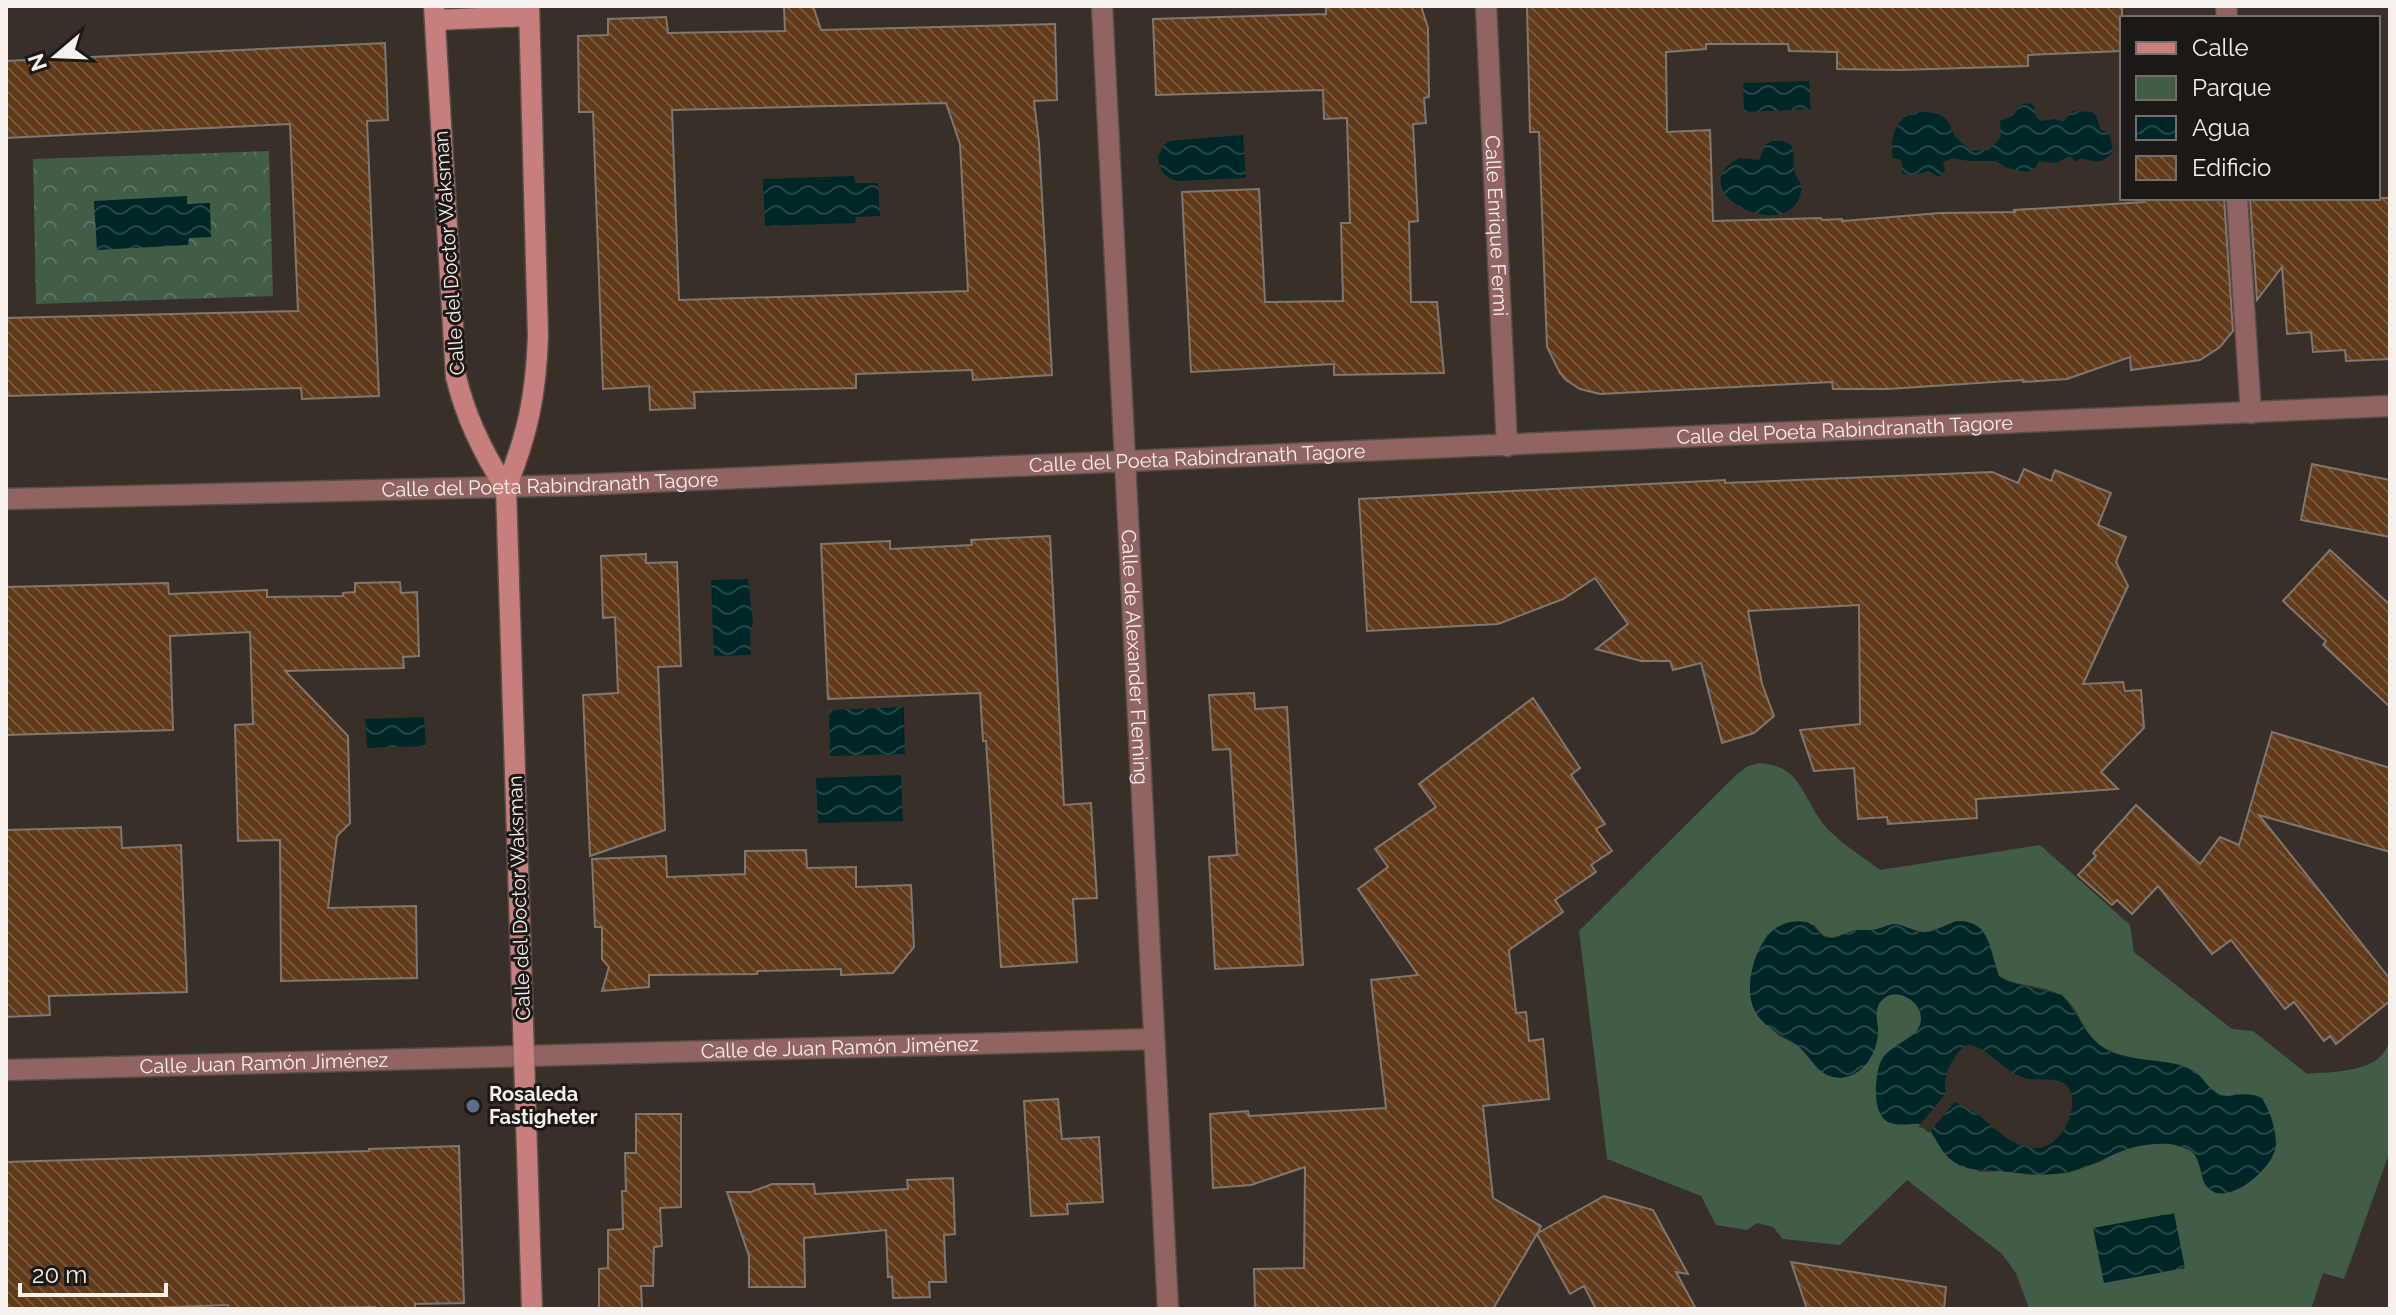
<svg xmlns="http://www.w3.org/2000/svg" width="2396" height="1315" font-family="Raleway,sans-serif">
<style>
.green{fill:#415c47;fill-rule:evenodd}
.forest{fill:url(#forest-crowns)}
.water{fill:url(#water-waves);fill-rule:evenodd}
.pier{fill:#382f29}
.building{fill:url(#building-back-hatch);stroke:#81776f;stroke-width:2;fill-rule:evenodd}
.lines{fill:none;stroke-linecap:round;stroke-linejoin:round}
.minor-casing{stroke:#574e48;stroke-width:23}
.secondary-casing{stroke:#574e48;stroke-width:23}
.minor{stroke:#916463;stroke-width:20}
.secondary{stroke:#c77f7e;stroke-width:20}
.service-dot{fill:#5c6f8a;stroke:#1c1816;stroke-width:3}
.labels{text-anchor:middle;stroke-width:6;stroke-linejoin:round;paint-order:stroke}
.street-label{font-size:20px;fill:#f7f1ed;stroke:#1c1816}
.poi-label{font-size:20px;font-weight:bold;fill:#f7f1ed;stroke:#1c1816;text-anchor:start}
</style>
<defs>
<pattern id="forest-crowns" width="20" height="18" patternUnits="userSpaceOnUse" patternTransform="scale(2)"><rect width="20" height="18" fill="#415c47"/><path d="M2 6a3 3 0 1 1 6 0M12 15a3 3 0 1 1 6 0" fill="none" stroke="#5d7462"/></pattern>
<pattern id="water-waves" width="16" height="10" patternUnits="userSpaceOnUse" patternTransform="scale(2)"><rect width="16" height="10" fill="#002727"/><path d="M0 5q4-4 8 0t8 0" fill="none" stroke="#264747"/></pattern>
<pattern id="building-back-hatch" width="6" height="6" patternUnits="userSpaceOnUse" patternTransform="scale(2)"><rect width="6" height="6" fill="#613a1a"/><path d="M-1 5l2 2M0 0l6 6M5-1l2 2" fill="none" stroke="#78573c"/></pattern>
</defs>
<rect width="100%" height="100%" fill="#382f29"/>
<path class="green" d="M 1760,763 C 1802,766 1802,798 1825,826 C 1840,843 1862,856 1880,870 L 2040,845 L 2130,925 L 2134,952 L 2232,1029 L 2253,1031 L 2307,1074 C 2335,1071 2387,1074 2390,1035 C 2391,1027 2389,1018 2388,1010 L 2390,1008 L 2390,1151 L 2344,1279 L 2323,1273 L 2311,1309 L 2029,1309 L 2016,1273 L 2002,1254 L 1907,1180 L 1840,1245 L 1783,1239 L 1773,1227 L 1757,1223 L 1747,1230 L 1716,1225 L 1701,1196 L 1607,1159 L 1579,931 L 1735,776 L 1748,766 ZM 1957,921 L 1991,949 L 1999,976 C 2019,989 2050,983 2068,1001 C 2082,1016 2086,1039 2106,1049 C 2125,1059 2146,1058 2166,1064 C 2185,1069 2204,1084 2220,1095 L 2228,1096 L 2238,1094 L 2271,1116 L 2276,1145 L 2207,1187 L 2195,1154 L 2190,1150 L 2168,1143 L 2152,1144 L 2122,1149 L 2100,1162 L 2068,1173 L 2031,1175 L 2000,1171 L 1980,1172 L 1944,1152 L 1932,1131 L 1924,1124 L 1890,1123 C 1865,1107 1880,1070 1893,1050 C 1899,1040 1915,1038 1920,1026 C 1927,1005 1898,983 1882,1000 C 1872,1010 1879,1023 1877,1036 C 1876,1044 1873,1052 1869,1059 L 1819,1069 L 1797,1045 L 1779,1036 L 1759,1016 L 1751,997 L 1751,974 L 1755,960 L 1767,935 L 1777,927 L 1814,925 L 1824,936 L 1833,938 L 1855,930 L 1873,930 L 1895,924 L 1926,933 Z"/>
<polygon class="forest" points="269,151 273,296 36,304 33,159"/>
<g class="water">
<polygon points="1809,81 1811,109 1744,112 1743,83"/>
<path d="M 2030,103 L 2034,106 L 2035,115 L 2040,121 L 2056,119 L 2063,122 L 2073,111 L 2092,112 L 2097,117 L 2100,129 L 2109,133 L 2113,151 C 2104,165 2094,162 2081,158 L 2076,162 L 2070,156 L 2056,163 L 2039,161 L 2036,167 L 2027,172 L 2007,168 L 1996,161 L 1969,161 L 1953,158 L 1943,162 L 1945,171 L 1938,177 L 1929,171 L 1914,175 L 1902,174 L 1902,163 L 1899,159 L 1893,158 C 1889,136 1897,112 1923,112 C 1929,112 1937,113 1942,116 C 1951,122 1950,130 1956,137 C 1960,142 1966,146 1971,151 L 1989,150 L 2001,137 L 2000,121 L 2014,115 L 2020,105 Z"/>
<path d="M 1243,135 L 1246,178 L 1177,181 C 1164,178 1159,169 1158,157 L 1164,145 L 1170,141 Z"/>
<path d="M 1772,141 L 1783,141 L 1791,145 C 1795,154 1793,159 1794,169 C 1795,178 1803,182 1801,192 C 1789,247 1677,191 1739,158 L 1759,160 L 1766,144 Z"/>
<polygon points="854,176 855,183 878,183 880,216 856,217 855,223 765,226 763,179"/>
<polygon points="187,196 187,204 210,203 211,237 189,238 188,245 97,250 94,201"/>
<polygon points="748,579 753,623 750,631 751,655 714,656 711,580"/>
<polygon points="904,707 905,754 830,756 829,710"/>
<polygon points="424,717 426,746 367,748 365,719"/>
<polygon points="901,775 903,821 818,823 816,778"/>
<path d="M 1957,921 C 1992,920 1989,952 1999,976 L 2009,982 L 2062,995 C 2077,1011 2084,1036 2104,1048 C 2129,1064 2169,1057 2193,1070 C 2203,1076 2208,1090 2220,1095 C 2231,1100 2243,1089 2262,1098 C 2270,1112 2276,1128 2276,1145 C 2275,1166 2235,1201 2214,1192 C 2189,1181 2218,1141 2155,1144 C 2121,1145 2100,1165 2068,1172 C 2046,1177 2024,1173 2001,1171 C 1981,1169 1966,1173 1949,1158 C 1939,1149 1935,1134 1924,1124 C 1914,1123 1898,1127 1888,1122 C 1871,1114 1874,1069 1884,1056 C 1896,1042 1920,1039 1921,1019 C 1922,1007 1914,1001 1904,996 C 1893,991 1879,997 1877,1010 C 1875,1018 1879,1026 1878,1034 C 1877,1051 1866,1071 1849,1076 C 1842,1079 1832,1078 1825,1074 C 1813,1067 1808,1052 1796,1044 C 1772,1029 1749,1020 1750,987 C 1751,956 1769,915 1806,922 C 1816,924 1819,938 1830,938 C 1838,938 1845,933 1853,931 C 1859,929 1865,931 1871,930 C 1879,930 1886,925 1894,924 C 1904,924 1913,932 1923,932 C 1934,933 1947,924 1957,921 ZM 1966,1045 C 1988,1044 2005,1076 2030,1079 C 2041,1080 2057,1077 2066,1085 C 2083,1101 2063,1151 2033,1148 C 2011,1146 1997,1130 1981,1117 C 1972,1109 1959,1105 1949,1099 C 1938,1082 1952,1056 1966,1045 Z"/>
<polygon points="2174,1213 2185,1268 2104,1283 2093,1228"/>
</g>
<polygon class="pier" points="1948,1091 1957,1099 1929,1133 1923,1128 1918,1127"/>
<g class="building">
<path d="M 784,6 L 813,6 L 821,30 L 1055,24 L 1057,100 L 1034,101 L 1039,143 L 1052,375 L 973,380 L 972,370 L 856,374 L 856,388 L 694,392 L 695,408 L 650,410 L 649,386 L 603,389 L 593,112 L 579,112 L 578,36 L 608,35 L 608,19 L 666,17 L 668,33 L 785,31 ZM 946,103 L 960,144 L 968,291 L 679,300 L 672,110 Z"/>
<polygon points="1326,6 1421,6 1428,28 1429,97 1424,98 1426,123 1413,124 1418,221 1409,222 1411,302 1437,302 1444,373 1334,375 1334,364 1191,372 1182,192 1259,189 1265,302 1343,301 1341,223 1350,223 1347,118 1324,119 1323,90 1156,95 1153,19 1326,14"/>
<polygon points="1527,6 2122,6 2122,51 2028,55 2028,66 1900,70 1837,69 1837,52 1789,51 1788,44 1706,44 1706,49 1666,52 1667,132 1710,130 1713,221 1821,218 1822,220 1842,219 1843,221 1940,213 2015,212 2014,210 2144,202 2143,198 2224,198 2233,331 2220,347 2200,360 2131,370 2130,357 2067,379 2023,382 2023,380 1888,389 1833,389 1832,382 1600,394 1580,389 1566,380 1560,373 1547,347 1539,132 1530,132"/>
<polygon points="385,43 388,120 367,121 379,396 302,399 301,388 6,396 6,318 298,311 290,124 6,138 6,61"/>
<polygon points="2250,198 2390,198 2390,359 2346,361 2345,350 2313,352 2311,332 2287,334 2282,267 2257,300"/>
<polygon points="2312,464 2390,480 2390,537 2301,520"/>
<polygon points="2024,469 2051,481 2055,470 2111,493 2098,525 2126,537 2116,562 2128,586 2083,684 2123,682 2125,691 2141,690 2144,728 2101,772 2118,789 1976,799 1977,818 1888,824 1887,817 1858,819 1854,768 1814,771 1800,730 1860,724 1859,605 1748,611 1762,684 1774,716 1754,733 1722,743 1701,663 1673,670 1670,661 1641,661 1596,649 1628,624 1595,578 1563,599 1498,624 1367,631 1359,499 1725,480 1725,483 1992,472 2018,483"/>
<polygon points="1050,536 1064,805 1091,803 1097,898 1073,899 1077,962 1001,967 986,741 983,741 980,693 828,699 821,544 890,541 890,549 972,545 971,540"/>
<polygon points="2330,550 2390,605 2390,707 2323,645 2326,641 2283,601"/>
<polygon points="646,554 646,563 677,562 681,666 658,667 665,830 590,856 583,695 618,693 615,617 603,618 601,556"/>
<polygon points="400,582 401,593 417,592 419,656 403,657 404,668 285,671 348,736 350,823 337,836 328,908 416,906 417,978 281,981 280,840 238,841 235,725 253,724 250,632 170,636 173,730 6,735 6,587 168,583 169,594 267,590 267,597 343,596 343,593 355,592 355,583"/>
<polygon points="1254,693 1255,709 1287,707 1303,965 1215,969 1209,857 1237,855 1230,749 1213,750 1209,695"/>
<polygon points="1533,698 1580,768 1571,775 1605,824 1596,829 1612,851 1591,865 1596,872 1555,900 1563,912 1509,950 1516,1013 1526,1012 1529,1041 1543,1039 1549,1099 1483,1106 1493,1198 1541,1226 1538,1233 1604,1196 1653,1210 1688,1274 1676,1272 1696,1309 1596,1309 1584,1286 1570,1294 1537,1234 1493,1309 1255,1309 1254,1269 1304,1268 1305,1167 1251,1185 1213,1188 1210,1114 1248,1111 1249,1116 1386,1108 1371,980 1418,975 1358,889 1388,867 1375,849 1436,807 1419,784"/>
<polygon points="2272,732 2390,768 2390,852 2259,815 2390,979 2390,1001 2336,1044 2330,1036 2324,1041 2294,1002 2285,1009 2231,940 2212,954 2158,886 2132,914 2117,900 2112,905 2078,875 2096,856 2093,853 2136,805 2200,864 2220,837 2239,845"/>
<polygon points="121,827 122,848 181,845 187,992 49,996 50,1015 6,1017 6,830"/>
<polygon points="806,850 807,868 856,867 856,887 911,885 914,947 893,973 841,975 841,969 758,971 757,974 649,975 649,987 602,991 609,967 602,959 602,927 595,927 592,859 666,856 667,877 745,874 745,851"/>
<polygon points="1058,1099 1062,1139 1099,1137 1103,1202 1067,1204 1068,1214 1031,1216 1024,1101"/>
<polygon points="636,1114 681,1114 681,1207 660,1208 662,1246 654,1247 653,1286 641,1286 642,1309 599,1309 599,1269 608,1268 608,1230 623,1229 622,1191 626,1191 625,1153 636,1153"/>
<polygon points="459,1146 464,1303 415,1304 415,1309 375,1309 375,1307 229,1309 228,1305 121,1309 6,1309 6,1162 369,1151 369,1149"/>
<polygon points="953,1178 955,1234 944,1235 946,1282 929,1282 930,1297 893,1298 892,1277 888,1277 886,1230 804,1238 805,1287 749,1287 749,1256 727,1192 751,1192 772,1184 814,1184 815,1194 908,1189 907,1180"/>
<polygon points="1791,1262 1946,1287 1944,1309 1807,1309"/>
</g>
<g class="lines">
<defs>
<g id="minor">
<path id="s1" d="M 1102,6 L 1168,1309"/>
<path id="s2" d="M 1486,6 L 1507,446"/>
<polyline points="2226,6 2227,18"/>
<polyline points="2237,198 2251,413"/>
<path id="s3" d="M 6,499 L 578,485 L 2390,406"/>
<path id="s4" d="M 6,1070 L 1154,1039"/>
</g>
<g id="secondary">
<path d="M 434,6 L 456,377 C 466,418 482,452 506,488"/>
<path d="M 529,6 L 538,336 C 536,395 528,433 506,488 L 532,1309"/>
<polyline points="435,20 529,16"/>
</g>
</defs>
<use href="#minor" class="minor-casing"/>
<use href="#secondary" class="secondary-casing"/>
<use href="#minor" class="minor"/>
<use href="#secondary" class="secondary"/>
</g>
<circle class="service-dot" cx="473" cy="1106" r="8"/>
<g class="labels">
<g class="street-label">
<text dy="7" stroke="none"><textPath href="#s2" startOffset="220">Calle Enrique Fermi</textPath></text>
<text transform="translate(449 253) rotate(-94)" y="7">Calle del Doctor Waksman</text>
<text dy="7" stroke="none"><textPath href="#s3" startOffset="1840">Calle del Poeta Rabindranath Tagore</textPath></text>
<text dy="7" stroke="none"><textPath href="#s3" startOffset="1192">Calle del Poeta Rabindranath Tagore</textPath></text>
<text dy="7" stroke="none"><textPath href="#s3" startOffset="544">Calle del Poeta Rabindranath Tagore</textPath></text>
<text dy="7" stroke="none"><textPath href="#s1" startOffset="652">Calle de Alexander Fleming</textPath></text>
<text transform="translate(519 898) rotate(-92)" y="7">Calle del Doctor Waksman</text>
<text dy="7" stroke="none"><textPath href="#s4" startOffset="834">Calle de Juan Ramón Jiménez</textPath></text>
<text dy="7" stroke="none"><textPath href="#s4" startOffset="258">Calle Juan Ramón Jiménez</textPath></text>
</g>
<g class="poi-label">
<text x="489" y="1101">Rosaleda<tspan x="489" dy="23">Fastigheter</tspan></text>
</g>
</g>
<rect width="2396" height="1315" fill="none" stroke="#f7f1ed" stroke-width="16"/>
<rect x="2120" y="16" width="260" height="184" fill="#1c1816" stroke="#746f6c" stroke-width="2"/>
<rect x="2136" y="42" width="40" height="12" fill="#c77f7e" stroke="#746f6c" stroke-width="2"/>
<text x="2192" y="56" font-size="24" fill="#f7f1ed">Calle</text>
<rect x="2136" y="76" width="40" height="24" fill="#415c47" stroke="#746f6c" stroke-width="2"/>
<text x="2192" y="96" font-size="24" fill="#f7f1ed">Parque</text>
<rect x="2136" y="116" width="40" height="24" fill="url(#water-waves)" stroke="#746f6c" stroke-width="2"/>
<text x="2192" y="136" font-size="24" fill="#f7f1ed">Agua</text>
<rect x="2136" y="156" width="40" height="24" fill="url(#building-back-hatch)" stroke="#746f6c" stroke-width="2"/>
<text x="2192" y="176" font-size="24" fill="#f7f1ed">Edificio</text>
<g transform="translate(56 56) rotate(251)" stroke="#1c1816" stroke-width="6" paint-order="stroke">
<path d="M0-6L14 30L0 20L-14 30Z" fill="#f7f1ed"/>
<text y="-12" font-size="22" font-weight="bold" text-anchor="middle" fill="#f7f1ed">N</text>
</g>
<path d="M20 1283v12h146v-12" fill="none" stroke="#f7f1ed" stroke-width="4"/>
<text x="32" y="1283" font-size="24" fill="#f7f1ed" stroke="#1c1816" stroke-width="6" paint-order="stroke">20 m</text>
</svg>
